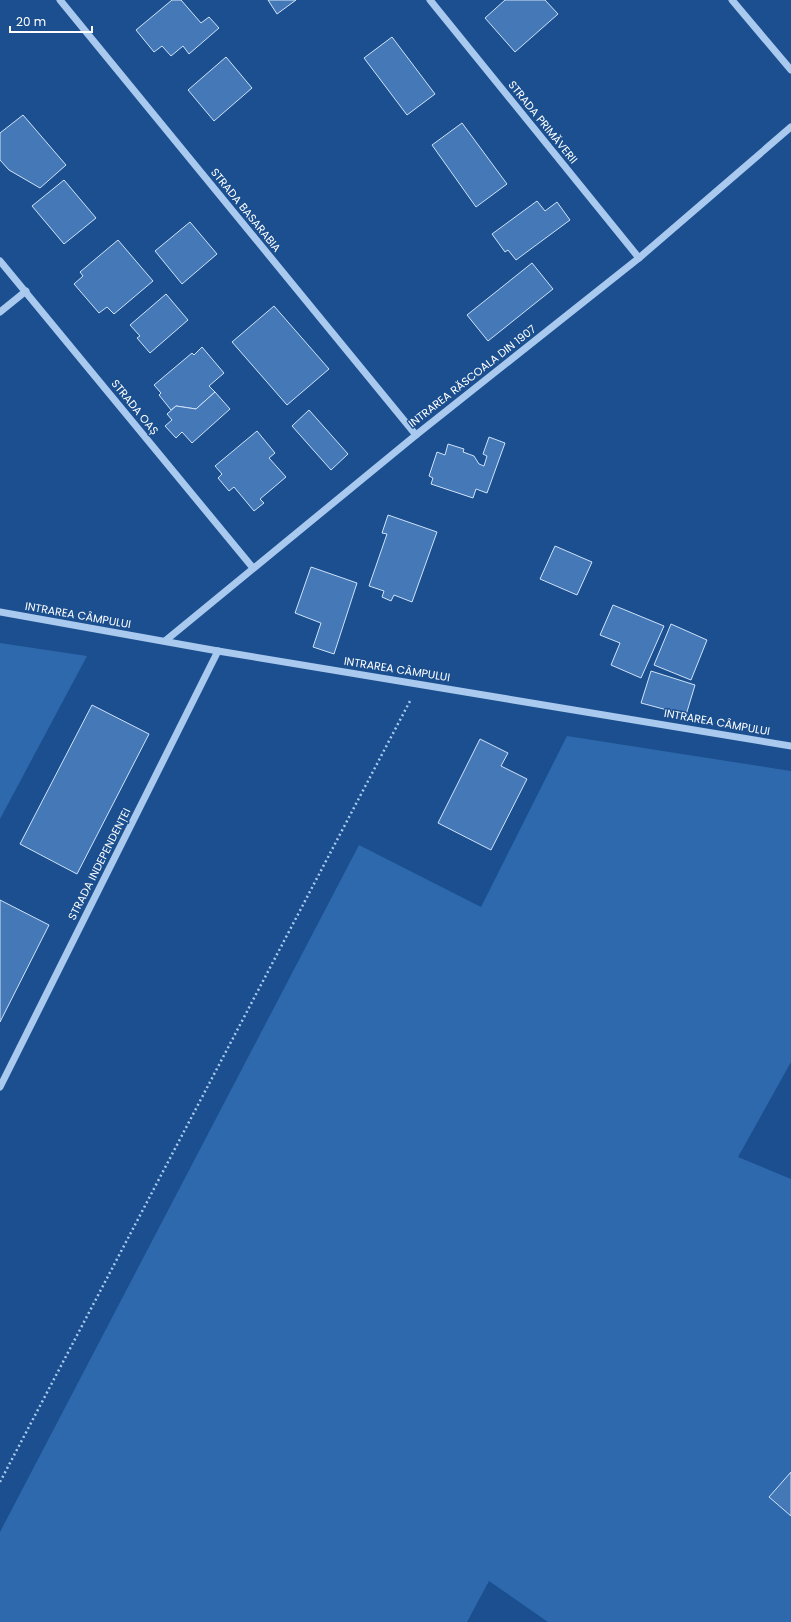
<svg xmlns="http://www.w3.org/2000/svg" width="791" height="1622" font-family="Poppins,sans-serif">
<style>
.green{fill:#2e69ad}
.building{fill:#4478b7;stroke:#cfe3fa}
.lines{fill:none;stroke-linecap:round;stroke-linejoin:round}
.path{stroke:#a9c9ee;stroke-width:2.5;stroke-dasharray:2 3;stroke-linecap:butt}
.minor{stroke:#a9c9ee;stroke-width:7}
.labels{text-anchor:middle;stroke-width:3;stroke-linejoin:round;paint-order:stroke}
.street-label{font-size:11px;fill:#fff;stroke:#1b4f8f}
</style>
<rect width="100%" height="100%" fill="#1b4f8f"/>
<g class="green">
<polygon points="0,643 87,656 0,819"/>
<polygon points="567,736 791,771 791,1062 738,1157 791,1179 791,1622 548,1622 489,1581 467,1622 0,1622 0,1532 359,845 481,907"/>
</g>
<g class="building">
<polygon points="172,0 181,0 201,23 209,17 219,28 189,54 183,46 171,56 162,46 154,52 136,30"/>
<polygon points="268,0 296,0 277,14"/>
<polygon points="505,0 545,0 558,14 515,52 485,18"/>
<polygon points="392,37 435,94 407,115 364,58"/>
<polygon points="226,57 252,88 214,121 188,90"/>
<polygon points="23,115 66,165 40,188 9,170 0,160 0,133"/>
<polygon points="462,123 507,184 476,207 432,145"/>
<polygon points="64,180 96,218 64,244 32,206"/>
<polygon points="537,201 545,211 557,202 570,220 516,260 508,250 505,252 492,234"/>
<polygon points="190,222 217,254 182,284 155,251"/>
<polygon points="118,240 153,281 114,314 107,307 99,313 74,284 83,276 80,272"/>
<polygon points="532,263 553,289 488,341 467,315"/>
<polygon points="166,294 188,320 150,353 137,338 140,336 130,325"/>
<polygon points="274,306 329,369 287,405 232,342"/>
<polygon points="202,347 224,373 209,386 215,392 196,409 176,406 171,410 159,395 161,393 154,385 192,353 194,355"/>
<polygon points="215,392 230,409 192,443 182,432 176,438 165,426 172,420 167,414 176,406 196,409"/>
<polygon points="309,410 348,454 331,470 292,426"/>
<polygon points="257,431 275,453 269,458 286,477 260,499 264,503 254,511 234,487 229,491 218,478 222,474 215,466"/>
<polygon points="489,437 505,443 487,493 476,489 473,498 431,484 433,478 429,476 437,452 445,455 448,444 464,449 463,452 474,456 479,464 484,466 487,456 483,454"/>
<polygon points="388,515 437,532 412,602 394,595 391,601 382,597 384,591 369,586 387,534 382,533"/>
<polygon points="555,546 592,562 577,595 540,579"/>
<polygon points="311,567 357,583 334,654 313,647 321,623 295,613"/>
<polygon points="613,605 664,626 641,678 611,665 620,643 600,635"/>
<polygon points="671,624 707,640 691,680 654,665"/>
<polygon points="651,671 695,685 686,715 641,703"/>
<polygon points="92,705 149,734 77,874 20,844"/>
<polygon points="480,739 508,753 501,766 527,779 491,850 438,823"/>
<polygon points="0,900 49,925 0,1022"/>
<polygon points="791,1472 791,1516 769,1497"/>
</g>
<g class="lines">
<polyline class="path" points="0,1482 410,701"/>
<g class="minor">
<polyline points="60,0 416,435"/>
<polyline points="430,0 639,258"/>
<polyline points="732,0 791,70"/>
<polyline points="0,261 253,568"/>
<polyline points="0,312 26,291"/>
<polyline points="0,612 218,651 791,746"/>
<polyline points="165,641 416,435 639,258 791,127"/>
<polyline points="0,1087 218,651"/>
</g>
</g>
<g class="labels">
<g class="street-label">
<text transform="translate(543 122) rotate(51)" y="4">STRADA PRIMĂVERII</text>
<text transform="translate(246 210) rotate(51)" y="4">STRADA BASARABIA</text>
<text transform="translate(472 376) rotate(-38)" y="4">INTRAREA RĂSCOALA DIN 1907</text>
<text transform="translate(135 407) rotate(51)" y="4">STRADA OAȘ</text>
<text transform="translate(78 615) rotate(10)" y="4">INTRAREA CÂMPULUI</text>
<text transform="translate(397 669) rotate(9)" y="4">INTRAREA CÂMPULUI</text>
<text transform="translate(717 722) rotate(10)" y="4">INTRAREA CÂMPULUI</text>
<text transform="translate(99 864) rotate(-63)" y="4">STRADA INDEPENDENȚEI</text>
</g>
</g>
<path d="M10 26v6h82v-6" fill="none" stroke="#ffffff" stroke-width="2"/>
<text x="16" y="26" font-size="12" fill="#ffffff" stroke="#1b4f8f" stroke-width="3" paint-order="stroke">20 m</text>
</svg>
